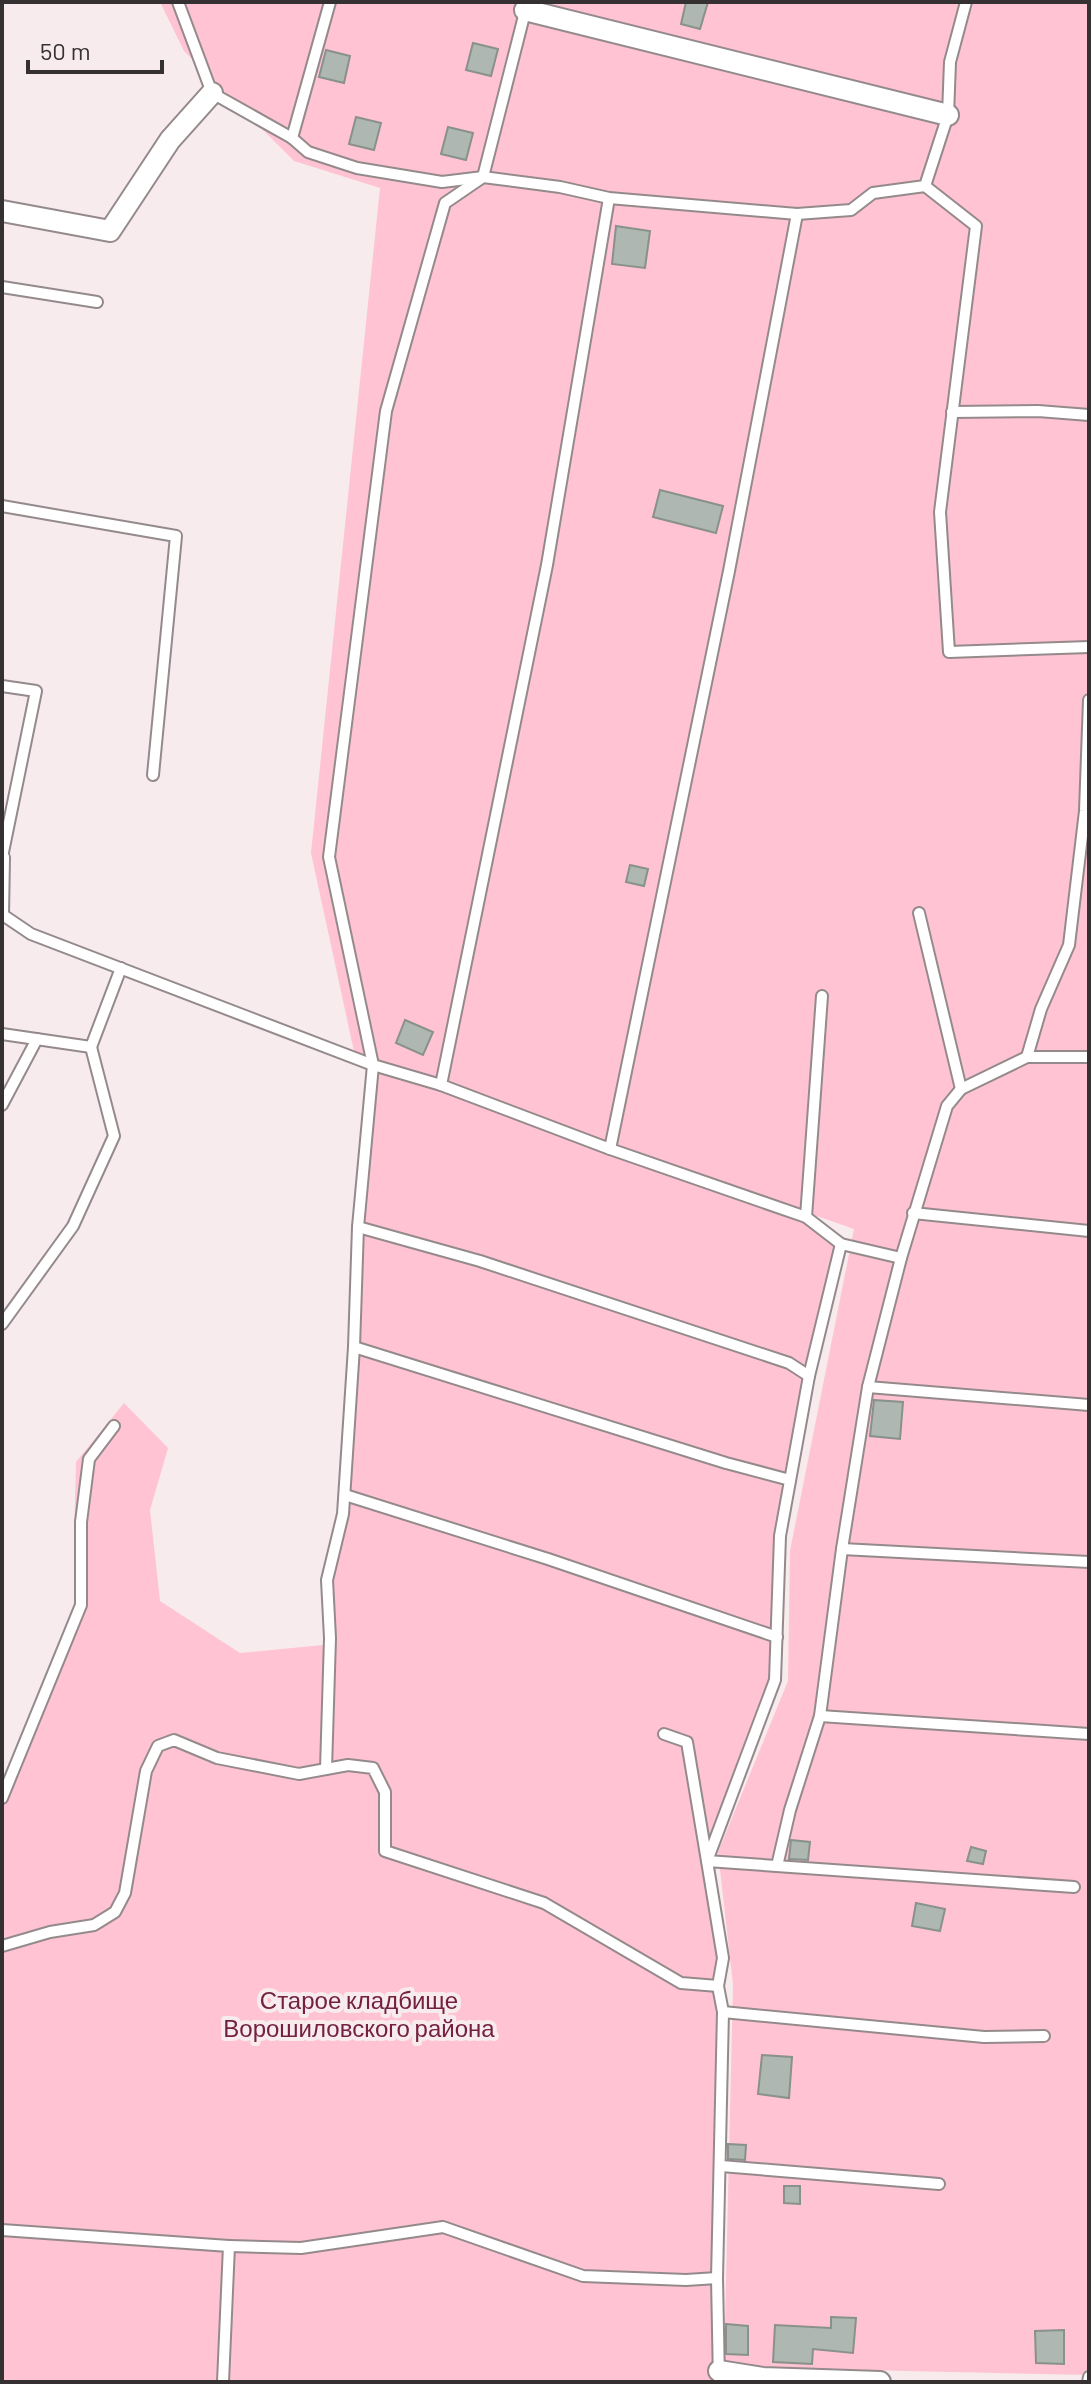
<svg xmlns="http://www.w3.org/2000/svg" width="1091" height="2384" font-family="Barlow,sans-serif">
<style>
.green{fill:#ffc3d3}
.building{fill:#aeb7b2;stroke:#88918c;stroke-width:2}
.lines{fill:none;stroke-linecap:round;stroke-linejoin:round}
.service-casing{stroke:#948a8c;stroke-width:14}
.minor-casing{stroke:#948a8c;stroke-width:24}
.service{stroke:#fff;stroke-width:10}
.minor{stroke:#fff;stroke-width:20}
.labels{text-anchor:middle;stroke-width:8;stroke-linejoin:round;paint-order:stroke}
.park-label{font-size:24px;fill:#742040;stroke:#f7ebee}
</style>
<rect width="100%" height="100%" fill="#f7ebee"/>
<g class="green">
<polygon points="160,2 1089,2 1089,2375 724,2367 733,1984 718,1852 788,1681 790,1551 854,1229 355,1056 311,853 380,188 294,161 184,51"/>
<polygon points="375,1068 439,1088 805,1223 834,1246 776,1539 773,1676 702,1859 720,1960 715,2382 2,2382 2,1786 78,1602 74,1543 76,1462 124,1403 168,1448 150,1510 160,1601 240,1653 333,1644 330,1581 346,1517 360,1232"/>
</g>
<g class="building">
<polygon points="686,2 708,2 700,29 681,24"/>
<polygon points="473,43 498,49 491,76 466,70"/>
<polygon points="326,50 350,56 344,83 319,77"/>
<polygon points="356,117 381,123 374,150 349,144"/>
<polygon points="448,127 473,133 466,160 441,154"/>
<polygon points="616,226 650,231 645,268 612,264"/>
<polygon points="660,490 723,506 716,533 653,517"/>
<polygon points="630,865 648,869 644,886 626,882"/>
<polygon points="405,1020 433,1032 423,1055 396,1043"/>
<polygon points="874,1400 903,1402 900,1439 870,1436"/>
<polygon points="791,1840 810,1842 808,1860 789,1859"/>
<polygon points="971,1847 986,1851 983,1864 967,1861"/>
<polygon points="916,1903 945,1909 940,1931 912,1926"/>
<polygon points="762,2055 792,2057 789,2098 758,2094"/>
<polygon points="728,2144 746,2145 745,2160 728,2159"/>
<polygon points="784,2186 800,2186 800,2204 784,2203"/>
<polygon points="831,2317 856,2318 853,2353 813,2349 812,2364 773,2362 775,2325 831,2328"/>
<polygon points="726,2324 748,2326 748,2355 726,2354"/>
<polygon points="1064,2330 1064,2364 1036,2363 1035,2331"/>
</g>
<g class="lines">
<defs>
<g id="service">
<polyline points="178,2 212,93 292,138 308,152 357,168 442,182 483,177 560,187 609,198 797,214 851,210 873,193 925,186 948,115 950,62 966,2"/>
<polyline points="292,138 330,2"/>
<polyline points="925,186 976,226 940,512 949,652 1089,647"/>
<polyline points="2,287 97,302"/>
<polyline points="952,412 1038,411 1089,415"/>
<polyline points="2,506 176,536 153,775"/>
<polyline points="2,686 36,691 2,857"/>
<polyline points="4,857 3,915 31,934 373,1065 441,1085 610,1149 806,1217 841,1244 901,1258"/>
<polyline points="919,913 961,1089"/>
<polyline points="2,1034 91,1047 121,968"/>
<polyline points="1027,1057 1089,1057"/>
<polyline points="441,1085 547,565 609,198"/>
<polyline points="2,1105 37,1039"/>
<polyline points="610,1149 729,571 797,214"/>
<polyline points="913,1213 1089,1231"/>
<polyline points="806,1217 822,996"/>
<polyline points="358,1227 480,1261 789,1363 809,1376"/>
<polyline points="2,1324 73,1226 114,1136 91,1047"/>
<polyline points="354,1347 726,1463 790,1480"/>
<polyline points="868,1387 1089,1405"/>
<polyline points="345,1495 548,1559 777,1637"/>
<polyline points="842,1549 1089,1562"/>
<polyline points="820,1716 1089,1734"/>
<polyline points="664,1734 687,1742 707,1861 775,1680 780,1536 809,1376 841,1244"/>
<polyline points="326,1769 330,1638 327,1580 343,1514 354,1347 358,1227 373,1065 329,857 386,411 445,203 483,177 526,8"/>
<polyline points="2,1798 81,1605 81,1522 89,1459 114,1426"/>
<polyline points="777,1866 790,1810 820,1716 842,1549 868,1387 901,1258 947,1106 961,1089 1027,1057 1041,1009 1069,945 1085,811 1089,700"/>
<polyline points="2,1946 50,1932 94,1925 115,1912 125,1893 146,1771 158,1746 174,1740 217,1758 299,1774 348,1765 373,1768 385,1792 385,1851 544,1903 681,1983 718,1986"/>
<polyline points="723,2012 984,2037 1044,2036"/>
<polyline points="721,2166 939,2184"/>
<polyline points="2,2230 229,2246 223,2382"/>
<polyline points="229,2246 301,2248 443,2227 583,2276 686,2280 717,2278"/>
<polyline points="719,2382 717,2278 723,2012 718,1986 723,1958 707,1861 1074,1887"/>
<polyline points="1088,2382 1089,2377"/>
</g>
<g id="minor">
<polyline points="525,10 948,115"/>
<polyline points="2,211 110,231 170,140 212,93"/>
<polyline points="719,2371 763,2378 880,2382"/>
</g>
</defs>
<use href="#service" class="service-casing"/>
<use href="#minor" class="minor-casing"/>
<use href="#service" class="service"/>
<use href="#minor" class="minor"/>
</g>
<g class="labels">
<g class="park-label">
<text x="359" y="2009">Старое кладбище<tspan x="359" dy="28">Ворошиловского района</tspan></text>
</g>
</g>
<rect width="1091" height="2384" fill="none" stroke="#353032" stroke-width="8"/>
<path d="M28 60v12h134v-12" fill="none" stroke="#353032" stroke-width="4"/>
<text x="40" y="60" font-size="24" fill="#353032" stroke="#f7ebee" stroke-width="6" paint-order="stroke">50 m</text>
</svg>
